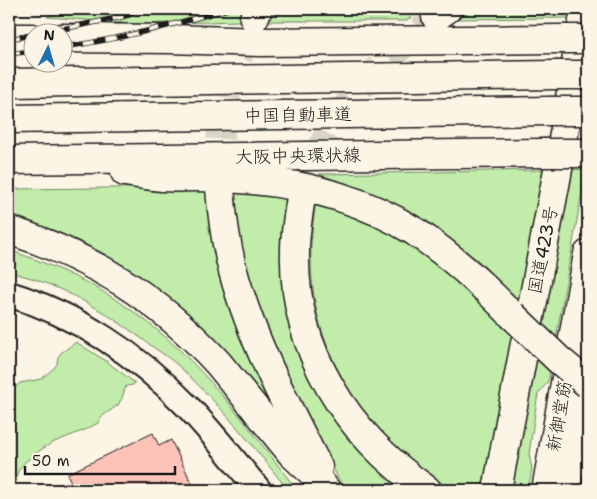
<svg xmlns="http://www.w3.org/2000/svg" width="597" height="499" font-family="'Shantell Sans','Klee One',sans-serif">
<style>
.green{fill:#c1eca9;stroke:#6e8462}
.building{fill:#fdc2b8;stroke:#1c1c1c}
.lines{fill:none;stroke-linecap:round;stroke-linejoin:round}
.primary-tunnel{stroke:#dad4c7;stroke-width:28;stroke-dasharray:28 14;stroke-linecap:butt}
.secondary-casing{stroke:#1c1c1c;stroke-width:28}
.primary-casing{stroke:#1c1c1c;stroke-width:31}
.highway-casing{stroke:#1c1c1c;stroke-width:31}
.secondary{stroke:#fcf5e5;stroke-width:24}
.primary{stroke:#fcf5e5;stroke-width:28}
.highway{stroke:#fcf5e5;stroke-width:28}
.rail-casing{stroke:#1c1c1c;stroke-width:5.5}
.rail{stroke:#fcf5e5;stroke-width:4;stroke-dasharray:11;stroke-linecap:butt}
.primary-bridge-casing{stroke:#1c1c1c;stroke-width:31;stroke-linecap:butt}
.highway-bridge-casing{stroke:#1c1c1c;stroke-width:31;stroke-linecap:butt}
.primary-bridge{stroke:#fcf5e5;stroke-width:28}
.highway-bridge{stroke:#fcf5e5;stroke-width:28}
.labels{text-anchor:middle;stroke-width:4.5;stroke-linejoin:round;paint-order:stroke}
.street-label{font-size:18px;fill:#1c1c1c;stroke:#fcf5e5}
</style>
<rect width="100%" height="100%" fill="#fcf5e5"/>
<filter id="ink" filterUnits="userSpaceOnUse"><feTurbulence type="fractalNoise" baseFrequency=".02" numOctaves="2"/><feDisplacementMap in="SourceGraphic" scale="10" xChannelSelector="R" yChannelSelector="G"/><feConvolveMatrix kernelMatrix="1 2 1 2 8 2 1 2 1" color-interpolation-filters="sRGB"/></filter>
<g filter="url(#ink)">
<g class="green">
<polygon points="69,9 245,9 239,21 138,24 47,17"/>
<polygon points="274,9 421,9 406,21 269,21"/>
<polygon points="465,9 573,9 571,18 451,19"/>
<polygon points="586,169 549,378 547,383 538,394 536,406 529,454 532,469 528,490 508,490 565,170"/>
<polygon points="544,170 520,303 480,262 426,220 370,193 319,174"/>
<polygon points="207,187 208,212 211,231 276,416 230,364 9,223 9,189"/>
<path d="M 234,187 L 290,194 L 285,291 L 405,490 L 344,490 C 328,458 312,426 297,394 C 266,329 237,261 234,187 Z"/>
<path d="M 316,200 L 356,212 L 410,242 L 452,275 L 515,334 L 487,490 L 452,490 L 447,487 C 429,474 412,461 396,446 C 342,395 311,332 311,257 C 310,238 314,219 316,200 Z"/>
<path d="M 9,250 C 53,265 96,284 134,312 C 200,359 248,427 297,490 L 288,490 C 255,448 222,407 183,370 C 174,361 163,354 153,347 C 120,322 84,298 45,283 C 33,278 21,275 9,272 Z"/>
<polygon points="76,342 106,361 135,383 133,385 126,386 122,398 118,405 101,417 98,423 87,429 52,443 42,449 25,462 18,471 15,488 9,489 9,393 20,383 41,379 54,368 57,364 58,357 61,353"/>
</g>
<polygon class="building" points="153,433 159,446 171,440 195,490 75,490 67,474"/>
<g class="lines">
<g class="primary-tunnel">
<path d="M 220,181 C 219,151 220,122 227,93 C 233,68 244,43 254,20"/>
<path d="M 301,198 C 305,188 307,178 311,168 C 326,135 347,101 372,75 C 392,54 414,36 436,17"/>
</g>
<defs>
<path id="secondary" d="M 9,294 C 77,315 138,355 187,406 C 213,433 235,462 259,490"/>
<g id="primary">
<polyline points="436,17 447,9"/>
<polyline points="254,18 258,9"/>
<polyline points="9,38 32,38"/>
<polyline points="62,38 170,39 260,42 563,39"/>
<polyline points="9,160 543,153"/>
<path d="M 125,172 C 137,174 150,176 162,177 C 174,178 185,177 196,177 C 215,177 234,178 253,180 C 310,185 366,201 414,231 C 449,254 483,285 512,315"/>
<path d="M 220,188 C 222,216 226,244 233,271 C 251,338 286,405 318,467"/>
<path d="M 301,198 C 298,215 295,233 295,250 C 292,351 347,434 427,490"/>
<path d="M 9,230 C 94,258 157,297 218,363 L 292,454 L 313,473 L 326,490"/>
</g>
<g id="highway">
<polyline points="9,83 556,75"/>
<polyline points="9,119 550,111"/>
<polyline points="497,490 557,175 585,9"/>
<polyline points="546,490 588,254"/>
<polyline points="566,490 577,427 588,366"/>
</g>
</defs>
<use href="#secondary" class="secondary-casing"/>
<use href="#primary" class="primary-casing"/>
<use href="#highway" class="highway-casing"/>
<use href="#secondary" class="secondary"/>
<use href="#primary" class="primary"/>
<use href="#highway" class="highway"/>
<defs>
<g id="rail">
<polyline points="48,32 121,17 152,9"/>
<polyline points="9,39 32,35"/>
<path d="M 62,47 C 118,40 173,25 227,9"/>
<polyline points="9,54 32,51"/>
</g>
</defs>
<use href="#rail" class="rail-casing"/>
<use href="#rail" class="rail"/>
<defs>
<g id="primary-bridge">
<polyline points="563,39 588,39"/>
<polyline points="543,153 588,153"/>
<polyline points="512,315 559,360 588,384"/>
</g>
<g id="highway-bridge">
<polyline points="556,75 588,75"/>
<polyline points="550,111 588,111"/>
</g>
</defs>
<use href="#primary-bridge" class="primary-bridge-casing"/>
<use href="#highway-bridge" class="highway-bridge-casing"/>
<use href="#primary-bridge" class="primary-bridge"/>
<use href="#highway-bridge" class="highway-bridge"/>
</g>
</g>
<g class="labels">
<g class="street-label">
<text transform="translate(298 115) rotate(-1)" y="6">中国自動車道</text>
<text transform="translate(298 156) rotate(-1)" y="6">大阪中央環状線</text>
<text transform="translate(543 250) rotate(-79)" y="6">国道423号</text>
<text transform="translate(559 416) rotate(-80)" y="6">新御堂筋</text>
</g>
</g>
<rect width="597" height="499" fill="none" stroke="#fcf5e5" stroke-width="30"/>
<rect x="15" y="15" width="567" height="469" fill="none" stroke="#1c1c1c" stroke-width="2" filter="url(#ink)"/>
<g transform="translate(48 48) rotate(5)"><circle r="24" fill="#fcf5e5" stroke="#a29e95"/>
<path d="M0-4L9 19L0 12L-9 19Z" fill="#1f6fb2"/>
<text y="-8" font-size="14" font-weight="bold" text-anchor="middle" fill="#1c1c1c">N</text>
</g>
<path d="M25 466v8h150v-8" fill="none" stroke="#1c1c1c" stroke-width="2.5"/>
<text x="32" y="466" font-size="15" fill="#1c1c1c" stroke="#fcf5e5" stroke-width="4" paint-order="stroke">50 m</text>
</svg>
